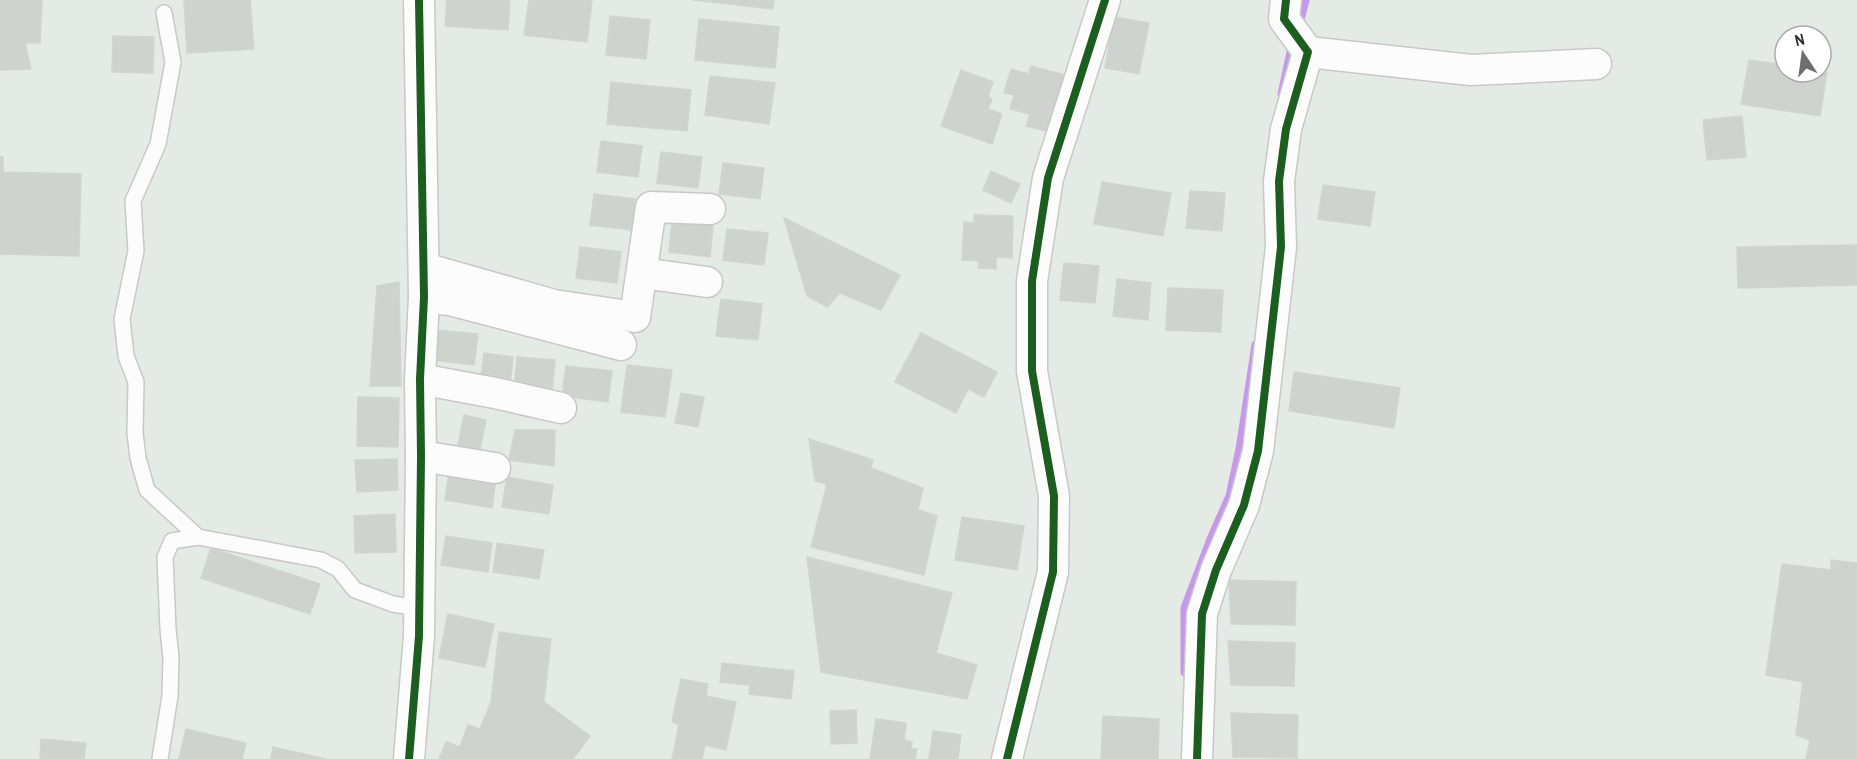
<svg xmlns="http://www.w3.org/2000/svg" width="1857" height="759" font-family="'Archivo Narrow',sans-serif">
<style>
.lines{fill:none;stroke-linecap:round;stroke-linejoin:round}
.stream{stroke:#c598eb;stroke-width:9}
.building{fill:#ced3ce;stroke:#d0d5d0;stroke-width:1.5}
.service-casing{stroke:#c9c8c8;stroke-width:18}
.minor-casing{stroke:#c9c8c8;stroke-width:33}
.service{stroke:#fbfcfb;stroke-width:15}
.minor{stroke:#fbfcfb;stroke-width:30}
.cycleway-casing{stroke:#fff;stroke-width:11}
.cycleway{stroke:#1b5e20;stroke-width:8}
</style>
<rect width="100%" height="100%" fill="#e4eae4"/>
<g class="lines">
<g class="stream">
<polyline points="1298,27 1305,0"/>
<polyline points="1282,94 1293,43"/>
<polyline points="1185,672 1185,608 1211,539 1230,496 1240,449 1256,345"/>
</g>
</g>
<g class="building">
<polygon points="0,0 42,0 40,43 25,43 31,69 0,70"/>
<polygon points="184,0 250,0 254,49 187,53"/>
<polygon points="447,0 510,0 508,30 445,26"/>
<polygon points="529,0 592,0 587,42 524,35"/>
<polygon points="693,0 774,0 773,9"/>
<polygon points="610,16 650,20 646,59 606,55"/>
<polygon points="1114,17 1149,23 1139,74 1105,68"/>
<polygon points="699,19 779,27 775,68 695,60"/>
<polygon points="113,36 154,37 153,73 112,72"/>
<polygon points="1749,60 1785,65 1785,72 1827,72 1820,116 1741,104"/>
<polygon points="1031,66 1065,75 1049,132 1026,126 1030,114 1010,109 1014,95 1004,93 1011,69 1029,74"/>
<polygon points="961,70 993,82 988,97 992,99 988,109 1002,114 992,144 941,126"/>
<polygon points="710,76 775,83 769,124 705,115"/>
<polygon points="611,82 691,90 687,131 607,124"/>
<polygon points="1742,116 1746,157 1707,160 1703,120"/>
<polygon points="601,141 642,146 638,177 597,172"/>
<polygon points="661,152 702,157 698,188 657,183"/>
<polygon points="0,156 3,157 3,172 81,174 79,256 0,254"/>
<polygon points="723,163 764,168 760,199 719,194"/>
<polygon points="991,171 1020,184 1011,203 983,190"/>
<polygon points="1102,182 1171,193 1163,236 1094,224"/>
<polygon points="1323,185 1375,192 1370,226 1318,219"/>
<polygon points="1190,191 1225,193 1222,231 1186,228"/>
<polygon points="594,194 635,199 631,230 590,225"/>
<polygon points="974,215 1013,216 1012,258 996,257 996,269 978,268 979,261 962,260 964,222 974,223"/>
<polygon points="784,218 900,275 881,310 840,293 827,307 807,296"/>
<polygon points="672,221 713,226 710,257 669,252"/>
<polygon points="727,229 768,233 764,265 723,260"/>
<polygon points="1857,245 1857,285 1738,288 1737,247"/>
<polygon points="580,247 621,252 617,283 576,278"/>
<polygon points="1064,263 1099,266 1095,303 1060,300"/>
<polygon points="1117,279 1151,283 1148,320 1113,316"/>
<polygon points="399,282 401,386 370,386 377,286"/>
<polygon points="1168,288 1223,290 1221,332 1166,330"/>
<polygon points="721,299 762,304 758,340 716,336"/>
<polygon points="437,330 478,334 474,365 433,360"/>
<polygon points="921,333 997,372 984,397 968,389 956,413 895,382"/>
<polygon points="484,353 513,357 510,387 480,384"/>
<polygon points="517,357 555,360 552,391 514,388"/>
<polygon points="627,365 672,370 665,417 621,412"/>
<polygon points="566,366 612,371 608,402 562,396"/>
<polygon points="1294,372 1400,388 1394,428 1289,411"/>
<polygon points="681,393 704,397 698,427 675,423"/>
<polygon points="358,397 399,398 398,447 357,446"/>
<polygon points="464,415 486,420 480,450 458,445"/>
<polygon points="515,430 555,430 554,466 509,460"/>
<polygon points="809,439 873,460 871,468 923,488 918,510 937,516 924,575 811,547 827,484 815,481"/>
<polygon points="397,459 398,490 357,492 355,460"/>
<polygon points="449,471 496,478 492,508 445,500"/>
<polygon points="507,477 553,485 549,514 502,507"/>
<polygon points="395,514 396,552 355,553 354,516"/>
<polygon points="962,517 1024,526 1017,570 955,560"/>
<polygon points="446,536 492,543 488,572 441,565"/>
<polygon points="497,543 544,550 539,579 493,572"/>
<polygon points="211,548 320,584 310,614 201,578"/>
<polygon points="807,557 952,593 936,653 977,665 967,699 821,672"/>
<polygon points="1831,560 1857,563 1857,759 1806,759 1810,740 1796,735 1803,682 1766,675 1782,564 1831,570"/>
<polygon points="1229,580 1296,582 1295,625 1231,624"/>
<polygon points="448,614 494,624 485,667 439,658"/>
<polygon points="499,632 551,639 544,702 590,736 573,759 439,759 446,742 460,747 468,725 480,729 491,702"/>
<polygon points="1228,641 1295,643 1294,686 1231,685"/>
<polygon points="722,663 794,671 791,699 749,694 750,685 720,682"/>
<polygon points="681,679 708,684 706,696 736,702 726,750 705,745 702,759 672,759 679,725 672,721"/>
<polygon points="856,710 857,743 831,744 830,711"/>
<polygon points="1231,713 1298,715 1297,758 1233,757"/>
<polygon points="1103,716 1159,719 1158,759 1101,759"/>
<polygon points="876,719 906,723 904,740 912,742 911,749 917,749 915,759 870,759"/>
<polygon points="186,729 246,743 242,759 179,759"/>
<polygon points="933,731 961,735 958,759 929,759"/>
<polygon points="41,739 86,743 84,759 40,759"/>
<polygon points="273,747 326,759 271,759"/>
</g>
<g class="lines">
<defs>
<g id="service">
<polyline points="164,13 173,62 158,144 133,201 136,251 122,319 126,356 136,382 135,433 138,458 147,490 198,537 321,560 338,569 355,590 393,604 418,608"/>
<polyline points="160,759 170,696 171,658 168,629 165,557 172,541 198,537"/>
</g>
<g id="minor">
<polyline points="1308,52 1471,70 1596,64"/>
<polyline points="424,268 554,305 635,317 651,207 710,209"/>
<polyline points="642,273 707,282"/>
<polyline points="424,297 450,300 621,345"/>
<polyline points="420,379 495,393 561,408"/>
<polyline points="421,456 495,468"/>
<polyline points="409,759 419,636 421,456 420,379 424,297 419,0"/>
<polyline points="1007,759 1053,572 1054,496 1032,371 1032,281 1048,178 1105,0"/>
<polyline points="1197,759 1202,614 1216,570 1244,505 1258,451 1281,247 1279,181 1286,129 1308,52 1284,19 1286,0"/>
</g>
</defs>
<use href="#service" class="service-casing"/>
<use href="#minor" class="minor-casing"/>
<use href="#service" class="service"/>
<use href="#minor" class="minor"/>
<defs>
<g id="cycleway">
<polyline points="409,759 419,636 421,456 420,379 424,297 419,0"/>
<polyline points="1007,759 1053,572 1054,496 1032,371 1032,281 1048,178 1105,0"/>
<polyline points="1197,759 1202,614 1216,570 1244,505 1258,451 1281,247 1279,181 1286,129 1308,52 1284,19 1286,0"/>
</g>
</defs>
<use href="#cycleway" class="cycleway-casing"/>
<use href="#cycleway" class="cycleway"/>
</g>
<g transform="translate(1803 54) rotate(347)"><circle r="28" fill="#ffffff" stroke="#ababab" stroke-width="1.5"/>
<path d="M0-4.5L10 22L0 15L-10 22Z" fill="#6d6f6d"/>
<text y="-9" font-size="16" font-weight="bold" text-anchor="middle" fill="#2d2d2d">N</text>
</g>
</svg>
